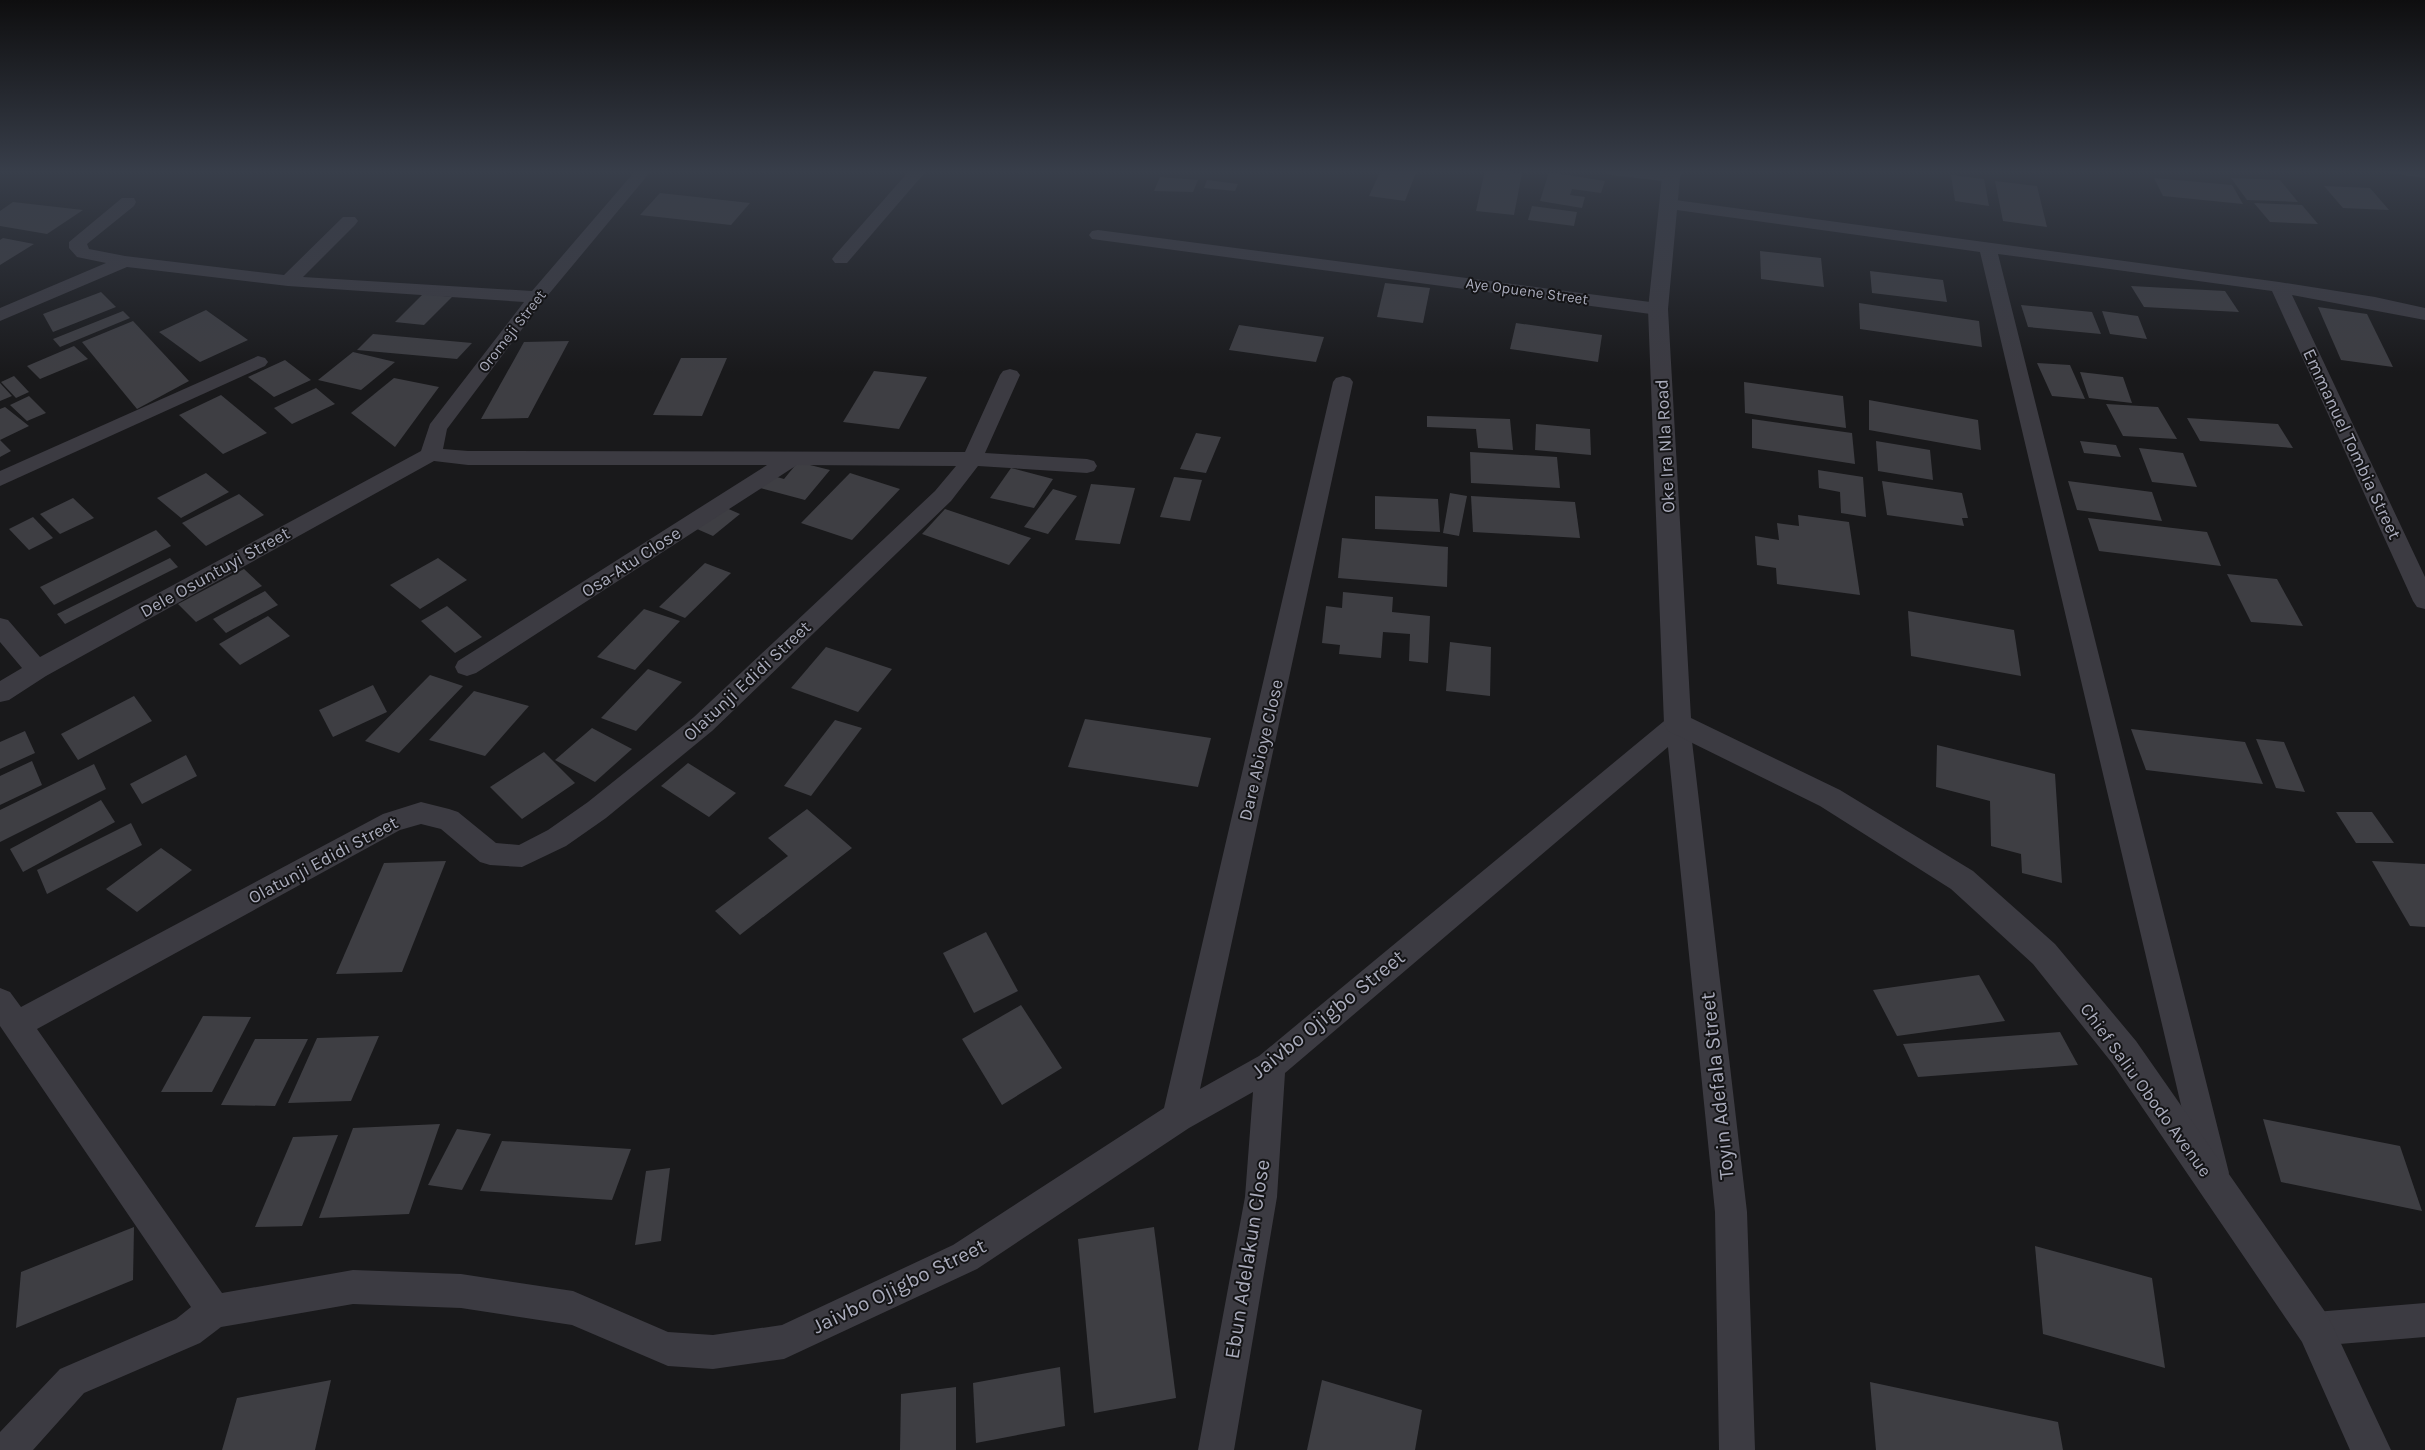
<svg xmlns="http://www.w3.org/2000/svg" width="2425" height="1450" font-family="Karla,sans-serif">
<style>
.building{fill:#3e3e43}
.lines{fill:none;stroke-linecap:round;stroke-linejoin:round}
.minor{fill:#3c3b42;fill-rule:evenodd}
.tertiary{fill:#3c3b42;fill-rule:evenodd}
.labels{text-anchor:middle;stroke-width:4;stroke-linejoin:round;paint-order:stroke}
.far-street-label{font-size:15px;fill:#aaacbc;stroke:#141416}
.street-label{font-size:18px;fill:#aaacbc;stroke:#141416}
.near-street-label{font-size:21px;fill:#aaacbc;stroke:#141416}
</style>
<rect width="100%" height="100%" fill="#19191b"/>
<g class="building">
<polygon points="1381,170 1417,170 1405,201 1369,196"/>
<polygon points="1485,170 1522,173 1514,215 1476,211"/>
<polygon points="1549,172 1605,181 1601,193 1572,189 1570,195 1585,197 1582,208 1540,201"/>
<polygon points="1951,175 1984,179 1989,206 1955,201"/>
<polygon points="1160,177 1198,180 1193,192 1154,191"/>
<polygon points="2154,178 2232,185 2243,204 2163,196"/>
<polygon points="2231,178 2280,180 2298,202 2247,200"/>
<polygon points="1207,180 1238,184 1235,191 1204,188"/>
<polygon points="1995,181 2037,186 2047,227 2003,221"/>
<polygon points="2324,186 2370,188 2389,210 2343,208"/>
<polygon points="660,193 750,203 731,225 640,215"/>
<polygon points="13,202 83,210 47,234 0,226 0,211"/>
<polygon points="2254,203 2302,205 2318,224 2270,222"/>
<polygon points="1532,206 1577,212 1574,226 1528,220"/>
<polygon points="3,238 34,244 0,265 0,240"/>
<polygon points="1760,251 1821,258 1824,287 1761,279"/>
<polygon points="1870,271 1943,280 1947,302 1872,293"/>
<polygon points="1385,283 1430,288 1423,323 1377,317"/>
<polygon points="2131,286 2225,291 2239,312 2144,307"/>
<polygon points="101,292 116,307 53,332 43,314"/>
<polygon points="423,294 452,297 424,325 395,322"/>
<polygon points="1859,303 1979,321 1982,347 1860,329"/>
<polygon points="2021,305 2092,312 2101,334 2028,327"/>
<polygon points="2318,307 2367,314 2393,367 2341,360"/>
<polygon points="206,310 248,340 200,362 159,332"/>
<polygon points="123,311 130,318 60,347 53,339"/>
<polygon points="2102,311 2138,316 2147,339 2110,334"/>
<polygon points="133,321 189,381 137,409 82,342"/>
<polygon points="1516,323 1602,335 1598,362 1510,349"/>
<polygon points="1239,325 1324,337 1316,362 1229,350"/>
<polygon points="373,334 472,343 457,359 357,350"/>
<polygon points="569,341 528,418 481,419 524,342"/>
<polygon points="74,346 88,359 40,379 27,366"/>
<polygon points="353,352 395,362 361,390 318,380"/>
<polygon points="681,358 727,358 702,416 653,415"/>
<polygon points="285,360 311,380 274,397 248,377"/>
<polygon points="2037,363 2070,365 2085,399 2052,396"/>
<polygon points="874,371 927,377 899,429 843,422"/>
<polygon points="2080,372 2123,377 2132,403 2089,398"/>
<polygon points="14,376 29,392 16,398 1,382"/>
<polygon points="394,378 439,387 395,447 351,413"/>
<polygon points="1744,382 1843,396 1846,428 1745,413"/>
<polygon points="0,383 12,396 0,401"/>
<polygon points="316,388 335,404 292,424 274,408"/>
<polygon points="221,395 267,433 223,454 179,415"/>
<polygon points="29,396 46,413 27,421 10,405"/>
<polygon points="1869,400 1978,420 1981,450 1869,430"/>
<polygon points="2106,404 2158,407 2177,439 2123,436"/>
<polygon points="5,407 29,426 0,440 11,451 0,457 0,409"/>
<polygon points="1427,416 1510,419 1513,450 1478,448 1476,429 1427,427"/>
<polygon points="2187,418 2278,424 2293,448 2200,441"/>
<polygon points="1752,419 1852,433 1855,464 1752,448"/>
<polygon points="1536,424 1590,429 1591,455 1535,450"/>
<polygon points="1196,433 1221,437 1206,473 1180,469"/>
<polygon points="1876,441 1930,450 1933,480 1878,471"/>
<polygon points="2080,441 2116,445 2121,457 2084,453"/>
<polygon points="2139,448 2183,453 2197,487 2152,482"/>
<polygon points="1470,452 1557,457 1560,488 1471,483"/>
<polygon points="798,462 830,470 805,500 760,488 770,475 784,479"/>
<polygon points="1011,468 1053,479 1034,508 990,498"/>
<polygon points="1818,470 1863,477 1866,517 1841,513 1840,492 1819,488"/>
<polygon points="206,473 229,492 181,518 157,498"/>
<polygon points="850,473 900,489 852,540 801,523"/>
<polygon points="1174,477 1202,480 1190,521 1160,517"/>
<polygon points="1882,481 1962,493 1968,518 1962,518 1964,526 1887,515"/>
<polygon points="2068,481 2152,492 2162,521 2077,510"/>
<polygon points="1091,484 1135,488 1120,544 1075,540"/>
<polygon points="1053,489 1077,496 1048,534 1024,527"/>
<polygon points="1450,493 1467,496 1459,536 1443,533"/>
<polygon points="239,494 264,515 206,546 182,523"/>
<polygon points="1375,496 1438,499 1440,532 1375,529"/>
<polygon points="1471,496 1575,502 1580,538 1473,532"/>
<polygon points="73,498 94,518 60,534 40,514"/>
<polygon points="724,507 740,514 713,536 697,529"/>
<polygon points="945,509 1031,538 1009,565 922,534"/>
<polygon points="1798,515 1849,522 1860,595 1777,584 1776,568 1757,565 1755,536 1779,540 1777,523 1799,526"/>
<polygon points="33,517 53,538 29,550 9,529"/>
<polygon points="2088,518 2207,532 2221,566 2099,551"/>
<polygon points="156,530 171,546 54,605 40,587"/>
<polygon points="1342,538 1448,547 1447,587 1338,578"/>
<polygon points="170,558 178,567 65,624 57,614"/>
<polygon points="438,558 467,580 420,609 390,585"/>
<polygon points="705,563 731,573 685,618 659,607"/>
<polygon points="244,569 262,586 196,622 178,604"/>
<polygon points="2227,574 2277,579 2303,626 2251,622"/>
<polygon points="265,591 278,605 226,633 213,619"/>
<polygon points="1343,592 1393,597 1392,612 1430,616 1428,663 1409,661 1410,634 1383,632 1381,658 1339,654 1340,645 1322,643 1326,606 1342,608"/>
<polygon points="447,606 482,637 455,653 421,621"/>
<polygon points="644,609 680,621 635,670 597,657"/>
<polygon points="1908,611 2014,630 2021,676 1911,656"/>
<polygon points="268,616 290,636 240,665 219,644"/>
<polygon points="1450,642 1491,647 1490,696 1446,691"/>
<polygon points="826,647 892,669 858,712 791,688"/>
<polygon points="648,669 682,682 636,731 601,718"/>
<polygon points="430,675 463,686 399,753 365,741"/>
<polygon points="373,685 387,712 333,737 319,710"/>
<polygon points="474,691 529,706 485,756 429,740"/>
<polygon points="134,696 152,721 78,760 61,734"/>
<polygon points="1085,719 1211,738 1198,787 1068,767"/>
<polygon points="835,720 862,728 811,796 784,786"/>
<polygon points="592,728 632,749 595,782 555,760"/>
<polygon points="2131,729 2245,742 2263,784 2146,770"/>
<polygon points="25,731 35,753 0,769 0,742"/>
<polygon points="2256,739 2284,742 2305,792 2276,788"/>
<polygon points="1937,745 2055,774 2062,883 2022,873 2021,854 1991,846 1990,801 1936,787"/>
<polygon points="544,752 575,783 522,819 490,787"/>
<polygon points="186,755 197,776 142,804 130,784"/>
<polygon points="32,761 42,785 0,805 0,776"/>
<polygon points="688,763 736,793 709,817 661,786"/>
<polygon points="94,764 106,789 0,842 0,810"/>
<polygon points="101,800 115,822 23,872 10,849"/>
<polygon points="807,809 852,848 740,935 715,911 788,856 768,838"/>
<polygon points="2336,812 2372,812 2394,843 2356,843"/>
<polygon points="131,823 142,845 47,894 37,870"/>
<polygon points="161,848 192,870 137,912 106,889"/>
<polygon points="446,861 402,972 336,974 384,863"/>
<polygon points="2372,861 2425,864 2425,927 2410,926"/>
<polygon points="986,932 1018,991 974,1013 943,953"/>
<polygon points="1979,975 2005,1021 1897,1036 1873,990"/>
<polygon points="1021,1005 1062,1068 1002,1105 962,1039"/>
<polygon points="203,1016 251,1017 212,1092 161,1092"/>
<polygon points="2060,1032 2078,1065 1918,1077 1903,1044"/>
<polygon points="379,1036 351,1101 288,1103 317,1038"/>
<polygon points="255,1039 308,1039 275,1106 221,1105"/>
<polygon points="2263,1119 2400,1146 2422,1211 2281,1182"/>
<polygon points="440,1124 409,1214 319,1218 353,1128"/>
<polygon points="457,1129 491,1134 462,1190 428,1185"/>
<polygon points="338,1135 302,1226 255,1227 293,1137"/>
<polygon points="502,1141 631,1149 612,1200 480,1191"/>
<polygon points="670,1168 661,1241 635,1245 646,1171"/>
<polygon points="134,1227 133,1280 16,1328 21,1272"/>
<polygon points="1154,1227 1176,1398 1094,1413 1078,1239"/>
<polygon points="2035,1246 2152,1278 2165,1368 2043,1334"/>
<polygon points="1060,1367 1065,1426 976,1443 973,1383"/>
<polygon points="331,1380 315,1450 222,1450 237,1398"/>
<polygon points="1322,1380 1422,1410 1415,1450 1307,1450"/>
<polygon points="1870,1382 2058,1422 2063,1450 1876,1450"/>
<polygon points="956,1387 956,1450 900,1450 901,1394"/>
</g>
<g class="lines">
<g class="minor">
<polygon points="636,170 652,170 543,301 447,429 443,449 468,451 965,452 1000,375 1003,371 1010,369 1017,371 1020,375 985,453 1087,459 1094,461 1097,466 1094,471 1087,473 978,466 951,501 712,731 606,818 566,846 522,867 490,865 480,862 441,829 421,824 400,830 37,1029 222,1293 353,1270 461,1274 573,1291 668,1332 713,1335 782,1325 953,1245 1164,1108 1333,382 1336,378 1343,376 1350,378 1353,382 1200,1089 1259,1056 1669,717 1678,714 1687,717 1690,724 1747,1212 1755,1450 1719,1450 1715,1212 1668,747 1285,1073 1277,1197 1234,1450 1198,1450 1245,1197 1253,1092 1189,1128 977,1269 784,1359 713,1369 668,1366 572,1325 461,1308 353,1304 221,1327 200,1343 84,1393 33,1450 0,1450 0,1432 60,1369 176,1319 191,1307 0,1026 0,988 10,992 21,1007 383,814 421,802 449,809 458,812 496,843 519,845 548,830 588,802 694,717 935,491 956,466 797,465 476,673 467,676 458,673 455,667 458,661 767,465 468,465 434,461 46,676 9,700 0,702 0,681 22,668 0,642 0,618 8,620 40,657 421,451 430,424 524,302 288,286 127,267 0,321 0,308 106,263 77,257 69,248 69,242 122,198 134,198 136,202 134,206 87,244 89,249 125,256 284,275 343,217 355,217 358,221 355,225 303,277 532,291"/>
<polygon points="910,170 927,170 847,263 835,263 832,259 835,255"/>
<polygon points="1603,170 1650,170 1677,174 1679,177 1677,180 1671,182 1611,175 1605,173"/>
<polygon points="2387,170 2425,170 2425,178 2389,173"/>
<polygon points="1668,199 2279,282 2375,297 2425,308 2425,320 2292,295 2425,577 2425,609 2417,607 2413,601 2272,291 1998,254 2229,1173 2224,1184 2213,1189 2202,1184 2197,1173 1980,252 1662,208 1660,204 1662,200"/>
<polygon points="1098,230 1658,303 1665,305 1667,309 1665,313 1658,315 1092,239 1089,235 1092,231"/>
<polygon points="258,356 265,358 268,362 265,366 0,486 0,471"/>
<polygon points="2425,1303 2425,1337 2315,1346 2303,1341 2298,1329 2303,1317 2315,1312"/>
</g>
<polygon class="tertiary" points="1667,170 1685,170 1680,177 1668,309 1691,718 1840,790 1973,871 2055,944 2136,1041 2328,1316 2391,1450 2350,1450 2302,1342 2112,1063 2033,964 1951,889 1820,806 1668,731 1664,724 1648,309 1662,177"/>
</g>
<linearGradient id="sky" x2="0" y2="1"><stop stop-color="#0e0e0f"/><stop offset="0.46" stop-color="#383e4a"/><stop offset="1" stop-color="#383e4a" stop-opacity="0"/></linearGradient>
<rect width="2425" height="373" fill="url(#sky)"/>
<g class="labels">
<g class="far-street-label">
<text transform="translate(1527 291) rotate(8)" y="5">Aye Opuene Street</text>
<text transform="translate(512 331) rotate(-52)" y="5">Oromeji Street</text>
</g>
<g class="street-label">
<text transform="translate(2352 444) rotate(65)" y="6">Emmanuel Tombia Street</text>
<text transform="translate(1665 446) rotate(-93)" y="6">Oke Ira Nla Road</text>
<text transform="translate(631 562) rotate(-33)" y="6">Osa-Atu Close</text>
<text transform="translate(215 572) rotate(-29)" y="6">Dele Osuntuyi Street</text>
<text transform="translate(747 681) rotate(-43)" y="6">Olatunji Edidi Street</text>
<text transform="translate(1261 750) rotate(-77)" y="6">Dare Abioye Close</text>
<text transform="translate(323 860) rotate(-28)" y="6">Olatunji Edidi Street</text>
<text transform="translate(2146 1090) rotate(54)" y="6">Chief Saliu Obodo Avenue</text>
</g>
<g class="near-street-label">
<text transform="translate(1328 1014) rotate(-39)" y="7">Jaivbo Ojigbo Street</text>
<text transform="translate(1717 1086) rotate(-96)" y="7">Toyin Adefala Street</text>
<text transform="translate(1247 1259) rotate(-81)" y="7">Ebun Adelakun Close</text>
<text transform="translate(899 1286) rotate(-26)" y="7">Jaivbo Ojigbo Street</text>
</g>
</g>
</svg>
